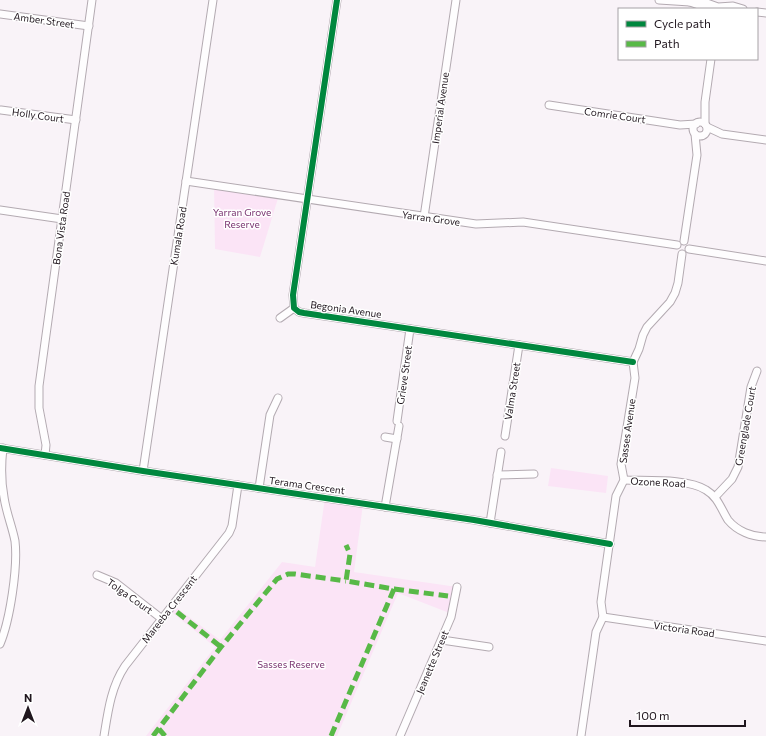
<svg xmlns="http://www.w3.org/2000/svg" width="766" height="736" font-family="Commissioner,sans-serif">
<style>
.green{fill:#fbe4f6}
.lines{fill:none;stroke-linecap:round;stroke-linejoin:round}
.minor-casing{stroke:#b3aab1;stroke-width:9}
.minor{stroke:#fefdfe;stroke-width:7}
.quiet{stroke:#58b947;stroke-width:5;stroke-dasharray:10 5;stroke-linecap:butt}
.cycleway-casing{stroke:#fff;stroke-width:8}
.cycleway{stroke:#00873e;stroke-width:6}
.labels{text-anchor:middle;stroke-width:3;stroke-linejoin:round;paint-order:stroke}
.street-label{font-size:10px;fill:#20161e;stroke:#fff}
.park-label{font-size:10px;fill:#7a3571;stroke:#fff}
</style>
<rect width="100%" height="100%" fill="#f9f3f8"/>
<g class="green">
<polygon points="214,185 279,195 260,257 215,249"/>
<polygon points="551,468 608,476 606,493 548,486"/>
<polygon points="325,498 363,504 354,572 457,587 452,614 398,593 337,736 146,736 215,647 169,610 173,605 220,640 282,562 315,567"/>
</g>
<g class="lines">
<defs>
<g id="minor">
<polyline points="337,0 293,295 294,308 299,312 304,313 633,362"/>
<polyline points="659,0 690,2 710,9"/>
<polyline points="690,2 704,2 718,7 733,6 743,9"/>
<polyline points="757,12 766,13"/>
<polyline points="0,14 89,26"/>
<polyline points="549,105 680,125 696,124"/>
<polyline points="1,110 76,120"/>
<circle cx="700" cy="129" r="7"/>
<polyline points="705,124 705,102 711,59"/>
<polyline points="707,127 722,134 766,140"/>
<polyline points="186,181 476,224 523,222 677,245"/>
<polyline points="0,210 62,219"/>
<polyline points="424,217 456,0"/>
<polyline points="684,241 697,155 695,134"/>
<polyline points="689,249 766,261"/>
<polyline points="280,318 294,308"/>
<polyline points="397,421 410,329"/>
<polyline points="505,436 519,345"/>
<polyline points="385,437 397,439"/>
<polyline points="0,448 143,471 474,520 610,544"/>
<polyline points="45,455 46,445 39,408 39,386 92,0"/>
<polyline points="143,471 213,0"/>
<polyline points="497,475 534,474"/>
<path d="M 624,480 C 646,481 688,478 706,490 C 718,497 721,509 728,520 C 737,531 752,537 766,537"/>
<polyline points="259,488 270,415 278,398"/>
<polyline points="715,497 732,479 738,467 751,387 757,371"/>
<polyline points="385,507 399,426"/>
<polyline points="490,523 501,452"/>
<polyline points="97,575 116,583 162,619"/>
<polyline points="603,617 766,641"/>
<polyline points="442,640 489,647"/>
<path d="M 0,644 C 10,620 18,567 15,541 C 12,526 6,512 4,497 C 1,481 1,465 3,448"/>
<path d="M 104,736 C 108,711 111,687 125,666 L 229,533 L 232,526 L 238,485"/>
<polyline points="400,736 451,617 457,587"/>
<polyline points="581,736 596,632 603,617 601,602 616,496 624,480 621,464 635,378 633,362 639,349 643,335 647,327 670,302 675,293 678,283 682,254"/>
</g>
</defs>
<use href="#minor" class="minor-casing"/>
<use href="#minor" class="minor"/>
<g class="quiet">
<polyline points="394,589 448,596"/>
<polyline points="177,612 221,647"/>
<polyline points="159,729 165,736"/>
<polyline points="153,736 221,647 277,579 288,574 295,574 346,581"/>
<polyline points="331,736 394,589 346,581 350,554 346,545"/>
</g>
<defs>
<g id="cycleway">
<polyline points="337,0 293,295 294,308 299,312 304,313 633,362"/>
<polyline points="0,448 143,471 474,520 610,544"/>
</g>
</defs>
<use href="#cycleway" class="cycleway-casing"/>
<use href="#cycleway" class="cycleway"/>
</g>
<g class="labels">
<g class="street-label">
<text transform="translate(44 20) rotate(8)" y="4">Amber Street</text>
<text transform="translate(440 108) rotate(-82)" y="4">Imperial Avenue</text>
<text transform="translate(38 115) rotate(8)" y="4">Holly Court</text>
<text transform="translate(615 115) rotate(8)" y="4">Comrie Court</text>
<text transform="translate(431 218) rotate(8)" y="4">Yarran Grove</text>
<text transform="translate(61 228) rotate(-82)" y="4">Bona Vista Road</text>
<text transform="translate(178 236) rotate(-81)" y="4">Kumala Road</text>
<text transform="translate(346 309) rotate(8)" y="4">Begonia Avenue</text>
<text transform="translate(404 375) rotate(-82)" y="4">Grieve Street</text>
<text transform="translate(512 391) rotate(-81)" y="4">Valma Street</text>
<text transform="translate(745 426) rotate(-80)" y="4">Greenglade Court</text>
<text transform="translate(627 431) rotate(-82)" y="4">Sasses Avenue</text>
<text transform="translate(658 482) rotate(3)" y="4">Ozone Road</text>
<text transform="translate(307 485) rotate(8)" y="4">Terama Crescent</text>
<text transform="translate(130 596) rotate(35)" y="4">Tolga Court</text>
<text transform="translate(169 609) rotate(-52)" y="4">Mareeba Crescent</text>
<text transform="translate(684 629) rotate(8)" y="4">Victoria Road</text>
<text transform="translate(432 662) rotate(-67)" y="4">Jeanette Street</text>
</g>
<g class="park-label">
<text x="242" y="216">Yarran Grove<tspan x="242" dy="12">Reserve</tspan></text>
<text x="291" y="668">Sasses Reserve</text>
</g>
</g>
<rect x="618" y="8" width="140" height="52" fill="#ffffff" stroke="#a6a2a5"/>
<rect x="626" y="21" width="20" height="6" fill="#00873e" stroke="#a6a2a5"/>
<text x="654" y="28" font-size="12" fill="#20161e">Cycle path</text>
<rect x="626" y="41" width="20" height="6" fill="#58b947" stroke="#a6a2a5"/>
<text x="654" y="48" font-size="12" fill="#20161e">Path</text>
<g transform="translate(28 708)" stroke="#ffffff" stroke-width="3" paint-order="stroke">
<path d="M0-3L7 15L0 10L-7 15Z" fill="#20161e"/>
<text y="-6" font-size="11" font-weight="bold" text-anchor="middle" fill="#20161e">N</text>
</g>
<path d="M630 720v6h115v-6" fill="none" stroke="#20161e" stroke-width="2"/>
<text x="636" y="720" font-size="12" fill="#20161e" stroke="#ffffff" stroke-width="3" paint-order="stroke">100 m</text>
</svg>
